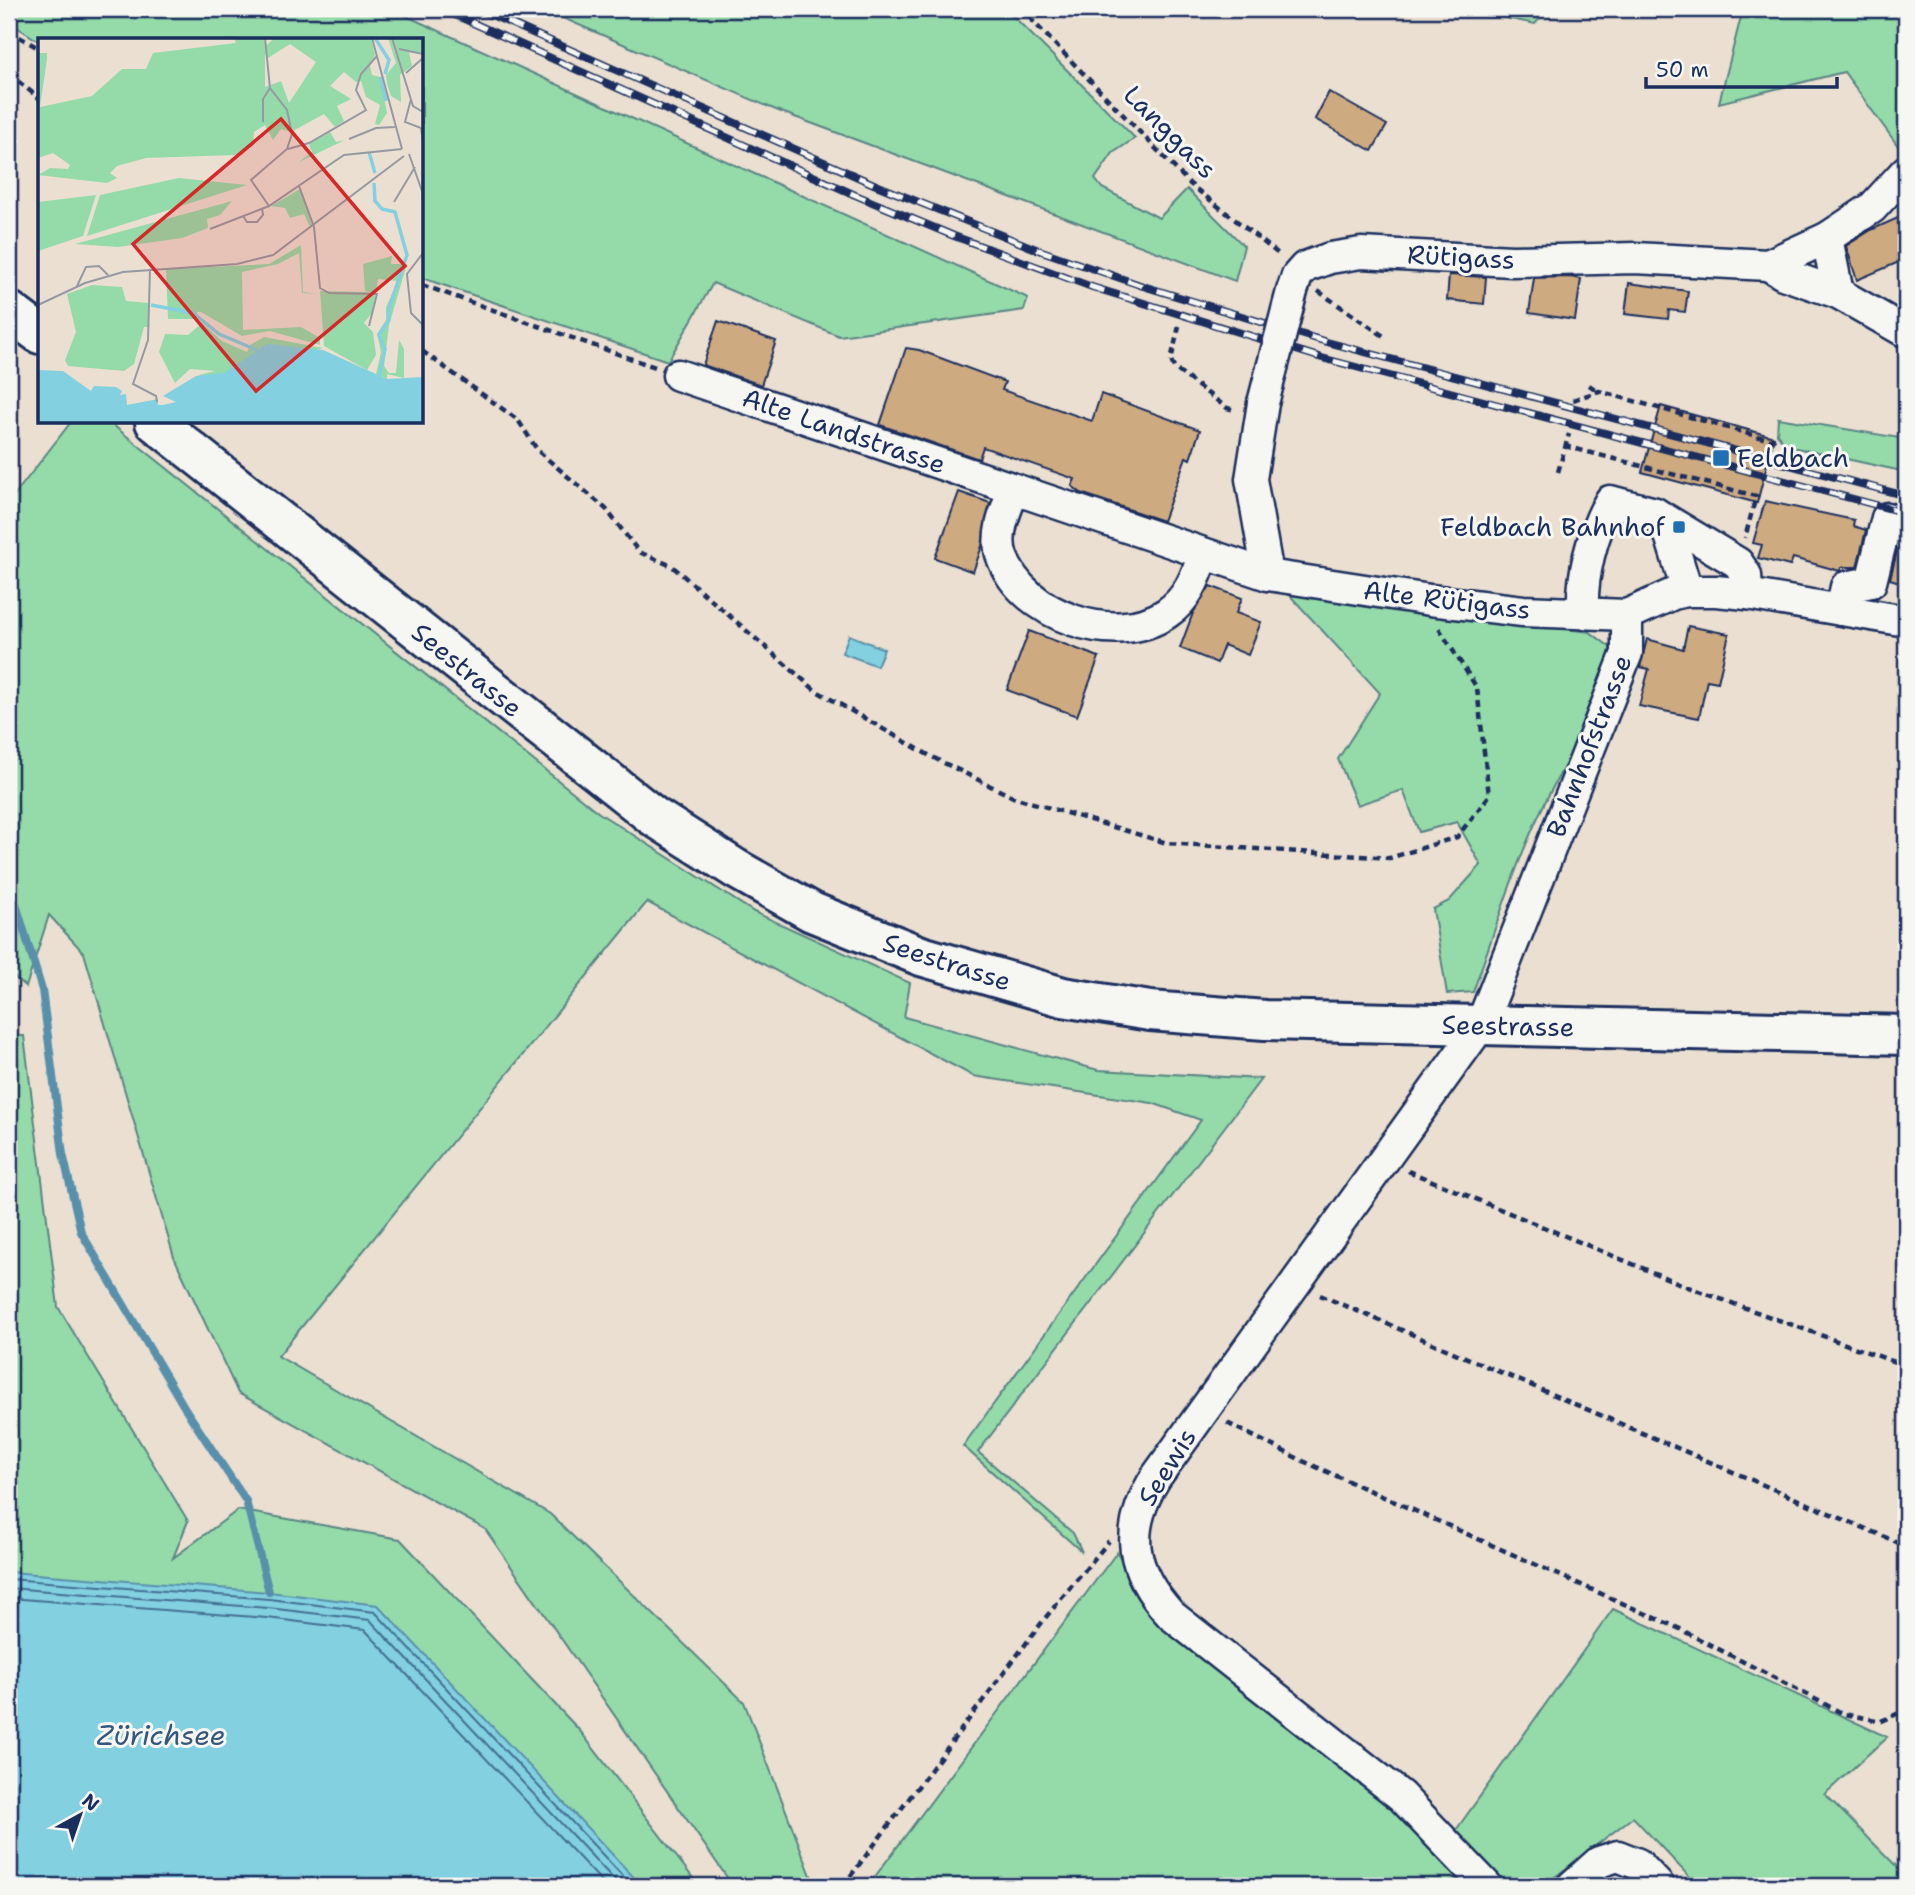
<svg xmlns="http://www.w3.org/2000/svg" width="1915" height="1895" font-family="'Shantell Sans',sans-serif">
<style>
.green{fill:#95dba9;stroke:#588584;stroke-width:2}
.water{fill:#82d0e0;stroke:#5990ac;stroke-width:2}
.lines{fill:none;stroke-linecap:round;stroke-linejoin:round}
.shore{stroke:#446f92;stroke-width:2}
.stream{stroke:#5990ac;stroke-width:8}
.building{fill:#ceaa80;stroke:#1b2f5e;stroke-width:2}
.minor-casing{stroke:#1b2f5e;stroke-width:35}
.major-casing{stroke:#1b2f5e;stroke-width:44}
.path{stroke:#1b2f5e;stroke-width:4.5;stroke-dasharray:7 5;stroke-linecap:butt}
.minor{stroke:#f6f6f2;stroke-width:30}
.major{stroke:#f6f6f2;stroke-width:38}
.rail-casing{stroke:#1b2f5e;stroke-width:8}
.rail{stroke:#f6f6f2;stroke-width:5;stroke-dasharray:16;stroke-linecap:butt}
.minor-bridge-casing{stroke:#1b2f5e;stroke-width:35;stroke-linecap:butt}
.minor-bridge{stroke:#f6f6f2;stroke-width:30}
.poi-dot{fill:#1f6fb2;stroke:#f6f6f2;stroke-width:2.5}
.labels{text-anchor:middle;stroke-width:6;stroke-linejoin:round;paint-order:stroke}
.street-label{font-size:26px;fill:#1b2f5e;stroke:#f6f6f2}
.poi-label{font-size:26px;fill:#1b2f5e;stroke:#f6f6f2;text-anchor:start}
.water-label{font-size:28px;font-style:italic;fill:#35577e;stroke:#f6f6f2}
.inset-river{fill:none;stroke:#82d0e0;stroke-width:3.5}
.inset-road{fill:none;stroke:#9799a2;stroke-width:2}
.view{fill:#d62828;fill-opacity:0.15;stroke:#d62828;stroke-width:3.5}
.inset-edge{fill:none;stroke:#1b2f5e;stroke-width:3.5}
</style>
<rect width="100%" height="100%" fill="#eadfd0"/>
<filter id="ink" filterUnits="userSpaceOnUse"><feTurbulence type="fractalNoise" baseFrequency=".0143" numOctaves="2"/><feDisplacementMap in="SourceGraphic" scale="14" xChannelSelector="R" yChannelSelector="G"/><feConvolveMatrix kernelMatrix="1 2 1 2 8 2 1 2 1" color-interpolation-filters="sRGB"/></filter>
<g filter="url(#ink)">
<g class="green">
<polygon points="9,9 391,9 1028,298 1024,310 839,336 713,283 668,361 422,278 422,40 40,42 9,22"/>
<polygon points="542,9 1006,9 1135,138 1113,153 1095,179 1102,188 1159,218 1187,189 1244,246 1235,281 776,110"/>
<polygon points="1462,9 1547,9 1535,24"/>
<polygon points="1743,9 1906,9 1906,157 1844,72 1719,103"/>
<polygon points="1778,418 1906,439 1906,472 1787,446 1777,434"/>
<polygon points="71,422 109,422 599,813 754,912 910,983 904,1017 1098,1070 1261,1079 978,1452 1073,1533 1082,1552 963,1446 1201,1120 1152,1103 973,1076 647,902 278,1356 550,1514 744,1702 815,1886 733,1886 485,1529 238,1393 174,1257 84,953 49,915 26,987 9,973 9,502"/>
<path d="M 1284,589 L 1430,613 L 1590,632 L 1610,647 C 1607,704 1561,765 1538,817 C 1512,873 1494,934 1473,992 L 1447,994 L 1433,909 L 1449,901 L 1481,865 L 1457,822 L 1419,832 L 1403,790 L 1357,805 L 1338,759 L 1380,693 Z"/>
<polygon points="9,1036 24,1036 58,1307 188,1521 173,1558 238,1510 400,1539 580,1731 699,1886 535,1886 9,1604"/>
<polygon points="1117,1552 1148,1609 1401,1814 1474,1886 868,1886"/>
<polygon points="1613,1609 1887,1737 1825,1794 1904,1874 1906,1873 1906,1886 1698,1886 1633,1817 1543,1886 1480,1886 1454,1833"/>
</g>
<g class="water">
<polygon points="849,635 884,649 877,666 842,653"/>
<polygon points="9,1572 269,1592 378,1605 642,1886 9,1886"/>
</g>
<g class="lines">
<g class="shore">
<polyline points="9,1579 269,1599 375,1612 632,1886"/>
<polyline points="9,1588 268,1608 370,1620 620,1886"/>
<polyline points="9,1598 267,1618 365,1630 606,1886"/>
</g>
<polyline class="stream" points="9,893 16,904 42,990 63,1154 81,1232 186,1410 246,1501 269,1592"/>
</g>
<g class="building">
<polygon points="1329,92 1387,125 1372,151 1315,119"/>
<polygon points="1900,217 1906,231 1906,259 1857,280 1846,246 1871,230"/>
<polygon points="1449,275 1486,277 1484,304 1447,300"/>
<polygon points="1570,277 1581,279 1575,320 1529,313 1534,278"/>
<polygon points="1629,283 1688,291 1685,312 1669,310 1668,319 1625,314"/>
<polygon points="718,321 776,341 761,385 703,365"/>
<polygon points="906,348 919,350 1005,382 1002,390 1092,421 1101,394 1200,430 1190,459 1186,457 1163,521 1081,493 1072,486 1075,479 983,447 979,459 880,425"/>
<polygon points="1661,406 1774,437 1757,503 1642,472"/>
<polygon points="959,492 990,503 982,546 973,572 935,558"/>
<polygon points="1765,501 1854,520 1853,526 1866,530 1857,567 1841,567 1840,571 1793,558 1790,566 1758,558 1762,545 1753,543"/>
<polygon points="1899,544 1906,546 1906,584 1890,579"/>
<polygon points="1210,586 1242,598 1236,613 1261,622 1248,655 1224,645 1217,663 1180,648 1193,613"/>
<polygon points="1688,626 1729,634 1718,682 1707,680 1699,718 1639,706 1649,669 1640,667 1647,639 1683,649"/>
<polygon points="1029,631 1099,657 1077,716 1007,690"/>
</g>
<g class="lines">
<defs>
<g id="minor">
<polyline points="1827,238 1838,293"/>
<polyline points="1768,265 1783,274 1838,293 1906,332"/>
<polyline points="1292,291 1297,276 1305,267 1330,258 1361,253 1512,261 1635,258 1768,265 1827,238 1872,208 1906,171"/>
<polyline points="678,375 1268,575 1430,600 1523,611 1627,615 1673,594 1687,591 1716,591 1747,594 1906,621"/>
<polyline points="1263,403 1251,479 1268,575"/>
<path d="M 1014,489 C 1006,509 994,535 1002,557 C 1023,616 1116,648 1167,613 C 1188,599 1196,577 1204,554"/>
<polyline points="1655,513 1670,535 1687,591"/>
<polyline points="1841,610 1846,587 1871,582 1887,518"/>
<path d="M 1583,613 C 1581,577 1592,533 1610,501 L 1655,513 L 1738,563 L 1746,575 L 1747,594"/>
<path d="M 1487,1886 L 1401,1796 L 1171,1615 C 1130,1570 1123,1530 1156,1477 L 1481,1025 L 1627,653 L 1627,615"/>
<polyline points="1572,1886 1599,1862 1618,1856 1638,1864 1659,1886"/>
</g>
<g id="major">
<polyline points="9,311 40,334"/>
<polyline points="155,422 653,816 736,869 812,912 921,956 1063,997 1150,1011 1265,1020 1906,1035"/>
</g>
</defs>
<use href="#minor" class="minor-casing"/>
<use href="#major" class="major-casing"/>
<g class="path">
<polyline points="1021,9 1190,184 1281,256"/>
<polyline points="9,31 40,49"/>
<polyline points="9,74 40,99"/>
<polyline points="422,285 655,367"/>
<polyline points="1318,291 1385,337"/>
<polyline points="1179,326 1171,360 1174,368 1227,408 1235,410"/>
<polyline points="422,351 518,420 538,451 606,509 639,552 672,566 815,690 932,757 1013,797 1167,843 1390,858 1457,837 1489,796 1477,688 1438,627"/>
<polyline points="1589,385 1598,391"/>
<polyline points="1573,400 1599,391 1770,440 1780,436"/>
<polyline points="1565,446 1756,496 1745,538"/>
<polyline points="1766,451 1770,440"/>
<polyline points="1558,472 1569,434"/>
<polyline points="1408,1171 1693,1289 1906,1366"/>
<polyline points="1320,1295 1906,1546"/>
<polyline points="1227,1423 1303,1461 1678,1628 1844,1714 1881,1721 1906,1710"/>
<polyline points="843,1886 1046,1617 1109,1541"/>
</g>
<use href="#minor" class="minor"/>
<use href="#major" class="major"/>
<defs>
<g id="rail">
<polyline points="442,9 853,194 954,236 1092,287 1322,358 1906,513"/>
<polyline points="478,9 876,185 1036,249 1143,286 1327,342 1906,496"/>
</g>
</defs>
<use href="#rail" class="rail-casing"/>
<use href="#rail" class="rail"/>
<defs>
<polyline id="minor-bridge" points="1263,403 1292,291"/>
</defs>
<use href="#minor-bridge" class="minor-bridge-casing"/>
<use href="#minor-bridge" class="minor-bridge"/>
</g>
</g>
<g class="poi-dot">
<rect x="1712" y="449" width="18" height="18" rx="3.5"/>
<rect x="1672" y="520" width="14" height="14" rx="3.5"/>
</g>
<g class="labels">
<g class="street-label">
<text transform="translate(1170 132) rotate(45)" y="9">Langgass</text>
<text transform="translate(1461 257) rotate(3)" y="9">Rütigass</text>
<text transform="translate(844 431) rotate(19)" y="9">Alte Landstrasse</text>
<text transform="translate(1447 600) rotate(7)" y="9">Alte Rütigass</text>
<text transform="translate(467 670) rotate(39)" y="9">Seestrasse</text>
<text transform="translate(1589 746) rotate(-69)" y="9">Bahnhofstrasse</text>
<text transform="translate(947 962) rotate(18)" y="9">Seestrasse</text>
<text transform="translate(1508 1026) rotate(1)" y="9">Seestrasse</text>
<text transform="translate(1167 1467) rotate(-58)" y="9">Seewis</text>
</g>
<g class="poi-label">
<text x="1737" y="467">Feldbach</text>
<text x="1665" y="536" text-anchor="end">Feldbach Bahnhof</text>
</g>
<g class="water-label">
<text x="161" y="1745">Zürichsee</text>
</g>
</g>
<g transform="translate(38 38)">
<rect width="385" height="385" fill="#eadfd0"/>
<path d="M 196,0 L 225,0 L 229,7 L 236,0 L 333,0 L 337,17 L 332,28 L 334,37 L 342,39 L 349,75 L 341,87 L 337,86 L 342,67 L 328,59 L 323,43 L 318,44 L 306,34 L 292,48 L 313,61 L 299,68 L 306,83 L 297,89 L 286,76 L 253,94 L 243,91 L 235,102 L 227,87 L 216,94 L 215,108 L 197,117 L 108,120 L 79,128 L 72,135 L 79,140 L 69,145 L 0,137 L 12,130 L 30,131 L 32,127 L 15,115 L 0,120 L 0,15 L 9,15 L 9,21 L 2,69 L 54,58 L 84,31 L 108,31 L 115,15 L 198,5 ZM 252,6 L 278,24 L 251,65 L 243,43 L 227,49 L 227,16 L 230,20 ZM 350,0 L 385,0 L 385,16 L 371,14 L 374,28 L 362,37 L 363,64 L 353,58 L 349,46 L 348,37 L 358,25 ZM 292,94 L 298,104 L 307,102 L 261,124 L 274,114 L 271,106 ZM 141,140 L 209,147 L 49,198 L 62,157 ZM 262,151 L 274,187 L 272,189 L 266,176 L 252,180 L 247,170 L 233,168 ZM 58,157 L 45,198 L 0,213 L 0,164 ZM 194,163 L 182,177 L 169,181 L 170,190 L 144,200 L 80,209 L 37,206 ZM 263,207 L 265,254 L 280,256 L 264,255 L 261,215 L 240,226 L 204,234 L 205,292 L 263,289 L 282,300 L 282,307 L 232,293 L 204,298 L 163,274 L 159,274 L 161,281 L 130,281 L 128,231 L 231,226 ZM 354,218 L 353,226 L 369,226 L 351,287 L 346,328 L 351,335 L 358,335 L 361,302 L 366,311 L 366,340 L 349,336 L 349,341 L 338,336 L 343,314 L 339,296 L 348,282 L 348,269 L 360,243 L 340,241 L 335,274 L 326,285 L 335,294 L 338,317 L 329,332 L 286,308 L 282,253 L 332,254 L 327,253 L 325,226 ZM 54,247 L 84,249 L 88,263 L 111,265 L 110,289 L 106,289 L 96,326 L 86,333 L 30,328 L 27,322 L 38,294 L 29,256 ZM 164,285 L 184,303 L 209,314 L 212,307 L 226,299 L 285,310 L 165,342 L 161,337 L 177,333 L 152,331 L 137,345 L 121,314 L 127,296 L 150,297 Z" fill="#95dba9" fill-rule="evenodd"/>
<path d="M 229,306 L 285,312 L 349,341 L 385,339 L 385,385 L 0,385 L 0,332 L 25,333 L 53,353 L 56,348 L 78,349 L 84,353 L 82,357 L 88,356 L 89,367 L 120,361 L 120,367 L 125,367 L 138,364 L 125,358 L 158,338 L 186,335 Z" fill="#82d0e0"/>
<path class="inset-river" d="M 337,0 L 351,22 L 347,36M 342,39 L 348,63M 331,114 L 337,135M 336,145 L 337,163 L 344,171 L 357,174 L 369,217 L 351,270 L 351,282 L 341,297 L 347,311 L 341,340M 113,267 L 155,275 L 181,296 L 219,312"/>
<path class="inset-road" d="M 227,0 L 232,50 L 249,72 L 254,96 L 249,111 L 213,142 L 231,168M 334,0 L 364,111M 354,0 L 375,68 L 385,74M 361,11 L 385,16M 368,35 L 385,20M 373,61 L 367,84 L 383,90 L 385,104M 225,84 L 225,61 L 232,50M 311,101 L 338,90 L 357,89M 250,111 L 271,105 L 328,72 L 318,52 L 323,36 L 339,18M 371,116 L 385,156M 261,148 L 276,189 L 282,250 L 291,255 L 339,256 L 331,288M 356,164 L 377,129M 205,178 L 209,184 L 219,184 L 225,177 L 224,170M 172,191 L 231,168 L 306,117 L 364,111M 385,215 L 369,236 L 373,275 L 385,287M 112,231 L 110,302 L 95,346 L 118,358 L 119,364M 39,248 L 48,229 L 61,228 L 70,237M 0,267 L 47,245 L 85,234 L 199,226 L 235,217 L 366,118"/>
<path class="view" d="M 243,81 L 367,228 L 218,353 L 95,206 Z"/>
<rect width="385" height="385" class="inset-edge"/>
</g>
<rect width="1915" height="1895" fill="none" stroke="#f6f6f2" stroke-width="35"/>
<rect x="18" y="18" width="1880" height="1860" fill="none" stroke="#1b2f5e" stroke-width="2.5" filter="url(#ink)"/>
<g transform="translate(80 1815) rotate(40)" stroke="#f6f6f2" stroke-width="5" paint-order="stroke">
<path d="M0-5L12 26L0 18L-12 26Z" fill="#1b2f5e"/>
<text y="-10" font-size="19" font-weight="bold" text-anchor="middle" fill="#1b2f5e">N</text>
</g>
<path d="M1646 77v10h191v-10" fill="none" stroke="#1b2f5e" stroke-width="3.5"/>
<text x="1656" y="77" font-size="21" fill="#1b2f5e" stroke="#f6f6f2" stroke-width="5" paint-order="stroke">50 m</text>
</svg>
